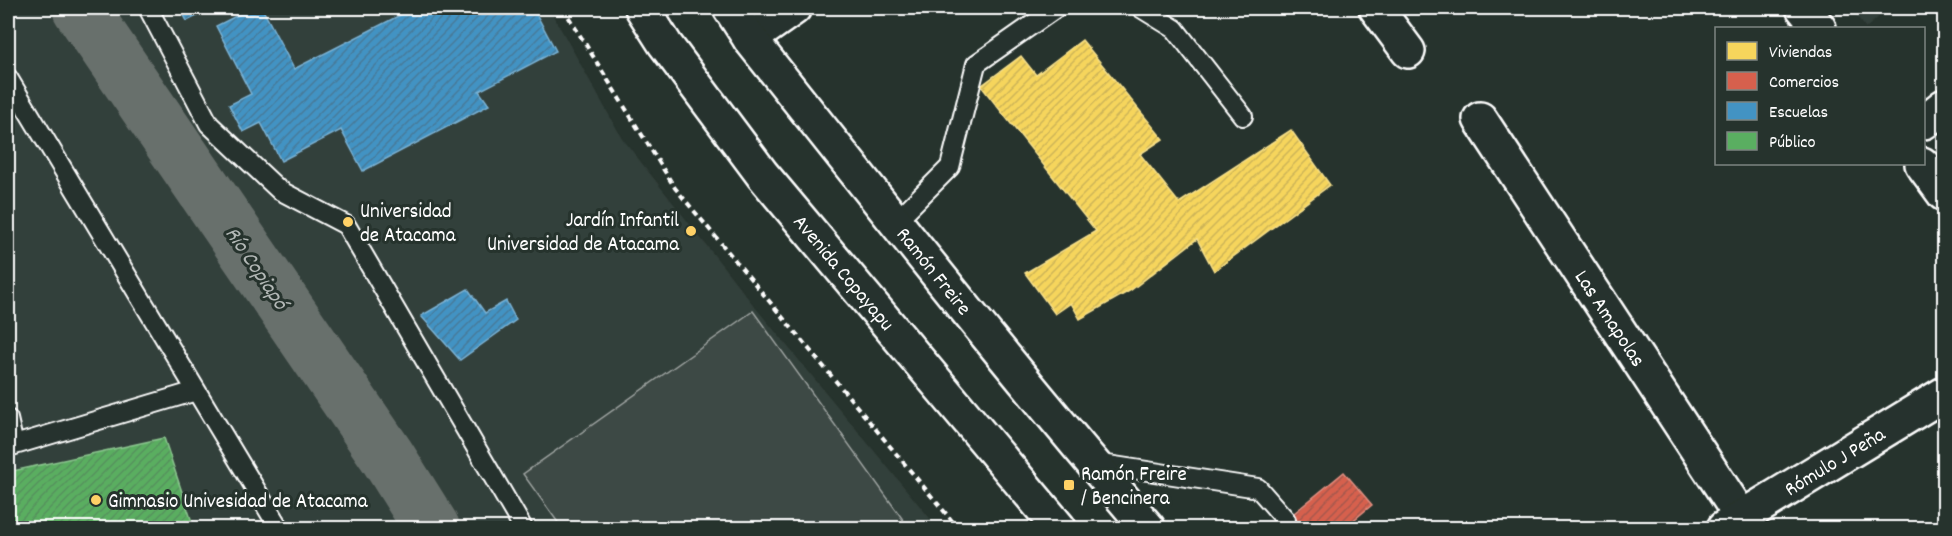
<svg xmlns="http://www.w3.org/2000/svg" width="1952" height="536" font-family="Dekko,sans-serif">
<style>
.built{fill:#333f3a}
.grass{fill:#3e4944;stroke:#9ea4a2;stroke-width:1.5}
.homes{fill:url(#homes-hatch);stroke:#f9e28d;stroke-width:1.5}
.shops{fill:url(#shops-hatch);stroke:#e29082;stroke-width:1.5}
.schools{fill:url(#schools-hatch);stroke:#7bb3d5;stroke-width:1.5}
.public{fill:url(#public-hatch);stroke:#8cc690;stroke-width:1.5}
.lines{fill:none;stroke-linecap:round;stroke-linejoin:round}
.river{stroke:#67706c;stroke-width:56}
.service-casing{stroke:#fff;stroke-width:22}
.minor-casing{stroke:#fff;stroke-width:38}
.tertiary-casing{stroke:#fff;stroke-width:38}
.trunk-casing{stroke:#fff;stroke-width:38}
.path{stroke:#fff;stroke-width:4;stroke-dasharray:6 4.5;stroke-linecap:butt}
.service{stroke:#26332d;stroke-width:18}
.minor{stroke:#26332d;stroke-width:33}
.tertiary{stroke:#26332d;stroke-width:33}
.trunk{stroke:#26332d;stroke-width:33}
.poi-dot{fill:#ffd166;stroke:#26332d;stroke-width:2}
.labels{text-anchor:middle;stroke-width:6;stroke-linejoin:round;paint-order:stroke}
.poi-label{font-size:21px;fill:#fff;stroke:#26332d;text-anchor:start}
.street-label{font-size:21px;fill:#fff;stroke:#26332d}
.water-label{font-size:22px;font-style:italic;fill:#b3b8b6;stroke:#26332d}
</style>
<defs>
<pattern id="homes-hatch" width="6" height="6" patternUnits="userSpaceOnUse" patternTransform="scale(1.5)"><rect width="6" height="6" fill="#f6d55c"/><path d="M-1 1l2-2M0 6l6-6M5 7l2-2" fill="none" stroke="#ccb358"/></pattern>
<pattern id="shops-hatch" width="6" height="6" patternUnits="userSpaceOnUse" patternTransform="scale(1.5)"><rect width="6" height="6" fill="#d6604d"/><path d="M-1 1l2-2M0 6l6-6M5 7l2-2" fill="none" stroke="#a6594d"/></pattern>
<pattern id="schools-hatch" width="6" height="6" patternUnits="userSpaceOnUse" patternTransform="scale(1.5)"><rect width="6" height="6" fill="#4393c3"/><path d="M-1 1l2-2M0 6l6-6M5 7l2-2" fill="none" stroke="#467a99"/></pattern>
<pattern id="public-hatch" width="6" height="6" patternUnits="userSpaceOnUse" patternTransform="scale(1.5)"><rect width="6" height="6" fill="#5aae61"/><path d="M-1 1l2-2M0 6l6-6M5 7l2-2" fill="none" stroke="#56915b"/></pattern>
</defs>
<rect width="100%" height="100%" fill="#26332d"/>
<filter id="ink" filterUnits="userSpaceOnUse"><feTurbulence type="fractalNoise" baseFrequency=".0167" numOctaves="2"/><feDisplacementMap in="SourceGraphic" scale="12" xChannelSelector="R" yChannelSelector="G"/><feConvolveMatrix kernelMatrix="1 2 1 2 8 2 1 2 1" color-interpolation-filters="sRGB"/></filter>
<g filter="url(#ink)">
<g class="built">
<polygon points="8,8 549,8 622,138 755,307 938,528 8,528"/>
<polygon points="1850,8 1889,8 1866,28"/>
</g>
<polygon class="grass" points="753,311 909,528 562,528 523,474"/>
<polygon class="homes" points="1082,40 1163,139 1140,154 1179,203 1291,130 1330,185 1214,271 1197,239 1131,290 1080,319 1071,303 1055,314 1025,273 1096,231 981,86 1021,56 1036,75"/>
<polygon class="shops" points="1344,472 1372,505 1344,528 1276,528"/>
<g class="schools">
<polygon points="180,8 213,8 187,21"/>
<polygon points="252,8 262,8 294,69 414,8 533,8 556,51 479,91 489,105 363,171 341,130 281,161 261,123 243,132 229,105 251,94 216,26"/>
<polygon points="468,289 485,313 506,301 516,320 460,360 421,316"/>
</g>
<polygon class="public" points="164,438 194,528 8,528 8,472"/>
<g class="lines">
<polyline class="river" points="80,8 387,456 432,528"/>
<defs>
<g id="service">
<polyline points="148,8 209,124 279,190 346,225 523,528"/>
<polyline points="1141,8 1175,29 1243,116"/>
<polyline points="8,78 279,528"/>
<polyline points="895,222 950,167 976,64 1056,8"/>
<polyline points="8,419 14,445"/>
<polyline points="8,447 196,391"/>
<polyline points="1095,463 1258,488 1286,520"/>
</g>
<g id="minor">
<polyline points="1376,8 1408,51"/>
<polyline points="1803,8 1819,28"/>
<polyline points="750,39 794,8"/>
<path id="s1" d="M 1480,119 L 1742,518"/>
<polyline points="1924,122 1944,106"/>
<polyline points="1922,164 1944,194"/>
<path id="s2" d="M 1724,528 L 1944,394"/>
</g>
<g id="tertiary">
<path id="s3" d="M 730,8 L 750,39 C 881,204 1011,369 1148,528"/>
</g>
<g id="trunk">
<path id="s4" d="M 642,8 L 665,44 L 762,174 L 1059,528"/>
</g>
</defs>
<use href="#service" class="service-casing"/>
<use href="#minor" class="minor-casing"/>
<use href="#tertiary" class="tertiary-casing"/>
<use href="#trunk" class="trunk-casing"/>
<polyline class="path" points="563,8 675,188 958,528"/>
<use href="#service" class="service"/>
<use href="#minor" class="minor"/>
<use href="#tertiary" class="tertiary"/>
<use href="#trunk" class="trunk"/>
</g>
</g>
<g class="poi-dot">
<circle cx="348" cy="222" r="6"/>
<circle cx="691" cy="231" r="6"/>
<rect x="1063" y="479" width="12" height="12" rx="3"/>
<circle cx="96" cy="500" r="6"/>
</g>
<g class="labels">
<g class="poi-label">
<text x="360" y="217">Universidad<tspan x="360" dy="24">de Atacama</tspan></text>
<text x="679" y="226" text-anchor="end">Jardín Infantil<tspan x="679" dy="24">Universidad de Atacama</tspan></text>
<text x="1081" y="480">Ramón Freire<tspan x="1081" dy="24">/ Bencinera</tspan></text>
<text x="108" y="507">Gimnasio Univesidad de Atacama</text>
</g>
<g class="street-label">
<text dy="7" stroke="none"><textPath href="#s3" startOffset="333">Ramón Freire</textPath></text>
<text dy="7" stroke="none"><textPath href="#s4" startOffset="333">Avenida Copayapu</textPath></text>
<text dy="7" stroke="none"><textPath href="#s1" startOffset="238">Las Amapolas</textPath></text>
<text dy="7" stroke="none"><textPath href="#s2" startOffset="129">Rómulo J Peña</textPath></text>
</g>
<g class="water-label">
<text transform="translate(258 267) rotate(56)" y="8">Río Copiapó</text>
</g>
</g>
<rect width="1952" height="536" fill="none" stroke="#26332d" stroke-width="30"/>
<rect x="15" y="15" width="1922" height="506" fill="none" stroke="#fff" stroke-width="2" filter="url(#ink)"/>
<rect x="1715" y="27" width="210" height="138" fill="#26332d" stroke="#7d8581" stroke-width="1.5"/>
<rect x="1727" y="42" width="30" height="18" fill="#f6d55c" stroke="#7d8581" stroke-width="1.5"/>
<text x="1769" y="57" font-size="18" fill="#ffffff">Viviendas</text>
<rect x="1727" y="72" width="30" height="18" fill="#d6604d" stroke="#7d8581" stroke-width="1.5"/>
<text x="1769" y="87" font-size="18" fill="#ffffff">Comercios</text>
<rect x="1727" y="102" width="30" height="18" fill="#4393c3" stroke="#7d8581" stroke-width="1.5"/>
<text x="1769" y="117" font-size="18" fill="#ffffff">Escuelas</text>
<rect x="1727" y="132" width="30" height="18" fill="#5aae61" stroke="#7d8581" stroke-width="1.5"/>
<text x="1769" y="147" font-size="18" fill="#ffffff">Público</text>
</svg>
